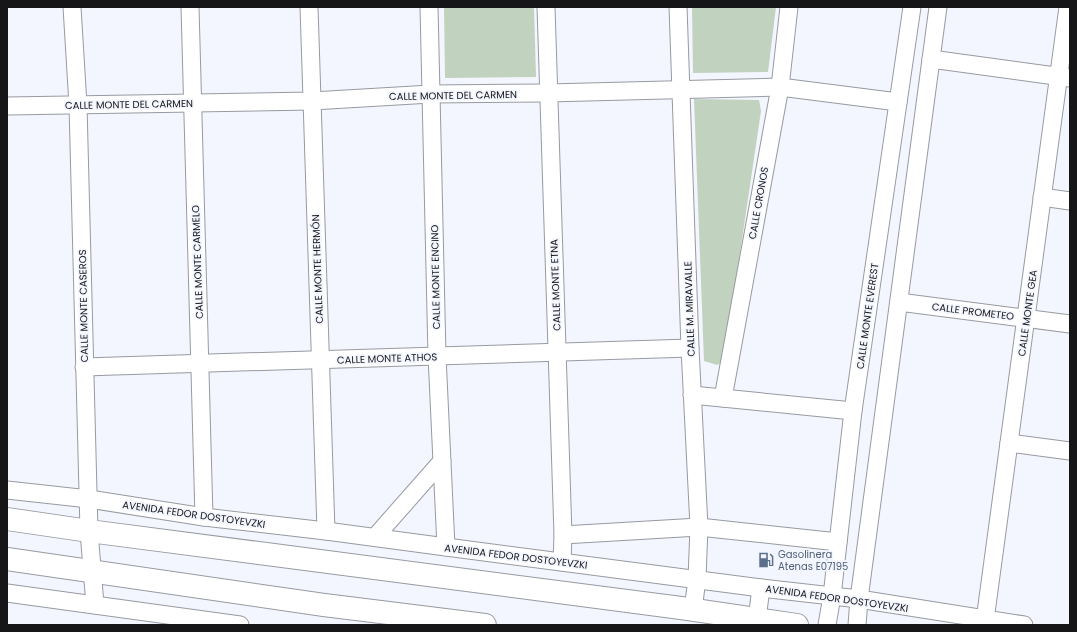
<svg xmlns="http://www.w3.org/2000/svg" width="1077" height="632" font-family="Poppins,sans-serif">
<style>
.green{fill:#c1d2bf}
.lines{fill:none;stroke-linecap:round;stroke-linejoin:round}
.minor-casing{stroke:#979aa1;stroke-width:19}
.major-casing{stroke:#979aa1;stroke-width:24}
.minor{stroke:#fff;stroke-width:17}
.major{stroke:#fff;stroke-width:22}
.labels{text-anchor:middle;stroke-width:3.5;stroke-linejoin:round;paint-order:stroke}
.street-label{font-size:10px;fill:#161619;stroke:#f3f6fe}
.service-label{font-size:10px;fill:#4e5e75;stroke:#f3f6fe;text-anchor:start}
</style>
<rect width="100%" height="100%" fill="#f3f6fe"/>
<g class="green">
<polygon points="444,7 534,7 536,77 445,78"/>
<polygon points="692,7 776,7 768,72 693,73"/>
<polygon points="694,99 759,100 761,111 724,361 717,365 704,361"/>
</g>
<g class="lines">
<defs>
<g id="minor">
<polyline points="72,7 78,105 89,531 95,605"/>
<polyline points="190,7 204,517"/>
<polyline points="309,7 326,531"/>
<polyline points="429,7 431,94 437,356 446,547"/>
<polyline points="546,7 563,535 562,562"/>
<polyline points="678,7 690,348 699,527 697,579 693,610"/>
<polyline points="931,59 1070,78"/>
<polyline points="7,106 312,101 431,94 548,93 780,87 898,102"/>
<polyline points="1042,197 1070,201"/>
<polyline points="899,302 1070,324"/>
<polyline points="84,367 690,348"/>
<polyline points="692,395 853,411"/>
<polyline points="723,398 780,87 789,7"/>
<polyline points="1009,443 1070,451"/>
<polyline points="7,490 89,499 204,517 326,531 446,547 761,588 859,599 1024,625"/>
<polyline points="563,535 699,527 838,542"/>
<polyline points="375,537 442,461"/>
<polyline points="7,593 240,625"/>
<polyline points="757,619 761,588"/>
<polyline points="985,620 1068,7"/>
<polyline points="827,625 832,596 853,411 912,7"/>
<polyline points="857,625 859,599 938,7"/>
</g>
<g id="major">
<polyline points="7,519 89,531 681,608 797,625"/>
<polyline points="7,559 324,605 485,625"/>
</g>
</defs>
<use href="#minor" class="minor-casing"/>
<use href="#major" class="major-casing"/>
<use href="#minor" class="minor"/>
<use href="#major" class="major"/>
</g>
<defs>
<symbol id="fuel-bare" viewBox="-9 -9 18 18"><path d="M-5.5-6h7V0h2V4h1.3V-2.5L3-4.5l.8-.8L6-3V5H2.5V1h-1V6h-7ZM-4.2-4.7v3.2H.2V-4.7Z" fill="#5c6f8a" stroke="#f3f6fe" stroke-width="2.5" paint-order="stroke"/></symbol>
</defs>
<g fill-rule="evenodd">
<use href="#fuel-bare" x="755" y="549" width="22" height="22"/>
</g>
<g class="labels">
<g class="street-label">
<text transform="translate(453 95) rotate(-1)" y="4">CALLE MONTE DEL CARMEN</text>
<text transform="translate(129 104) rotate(-1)" y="4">CALLE MONTE DEL CARMEN</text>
<text transform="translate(758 203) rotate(-80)" y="4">CALLE CRONOS</text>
<text transform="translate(197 262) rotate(-92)" y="4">CALLE MONTE CARMELO</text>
<text transform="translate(317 269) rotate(-92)" y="4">CALLE MONTE HERMÓN</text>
<text transform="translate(435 277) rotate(-91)" y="4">CALLE MONTE ENCINO</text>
<text transform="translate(555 285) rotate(-92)" y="4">CALLE MONTE ETNA</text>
<text transform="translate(83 306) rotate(-91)" y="4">CALLE MONTE CASEROS</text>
<text transform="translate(689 309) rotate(-92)" y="4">CALLE M. MIRAVALLE</text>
<text transform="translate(973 311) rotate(7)" y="4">CALLE PROMETEO</text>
<text transform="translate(1027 313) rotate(-82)" y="4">CALLE MONTE GEA</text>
<text transform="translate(867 316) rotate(-82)" y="4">CALLE MONTE EVEREST</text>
<text transform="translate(387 358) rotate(-2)" y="4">CALLE MONTE ATHOS</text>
<text transform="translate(194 514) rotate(8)" y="4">AVENIDA FEDOR DOSTOYEVZKI</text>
<text transform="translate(516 556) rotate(7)" y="4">AVENIDA FEDOR DOSTOYEVZKI</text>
<text transform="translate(837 598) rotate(8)" y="4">AVENIDA FEDOR DOSTOYEVZKI</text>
</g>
<g class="service-label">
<text x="778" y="558">Gasolinera<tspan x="778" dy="12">Atenas E07195</tspan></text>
</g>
</g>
<rect width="1077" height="632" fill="none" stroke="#161619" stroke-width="16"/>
</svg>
